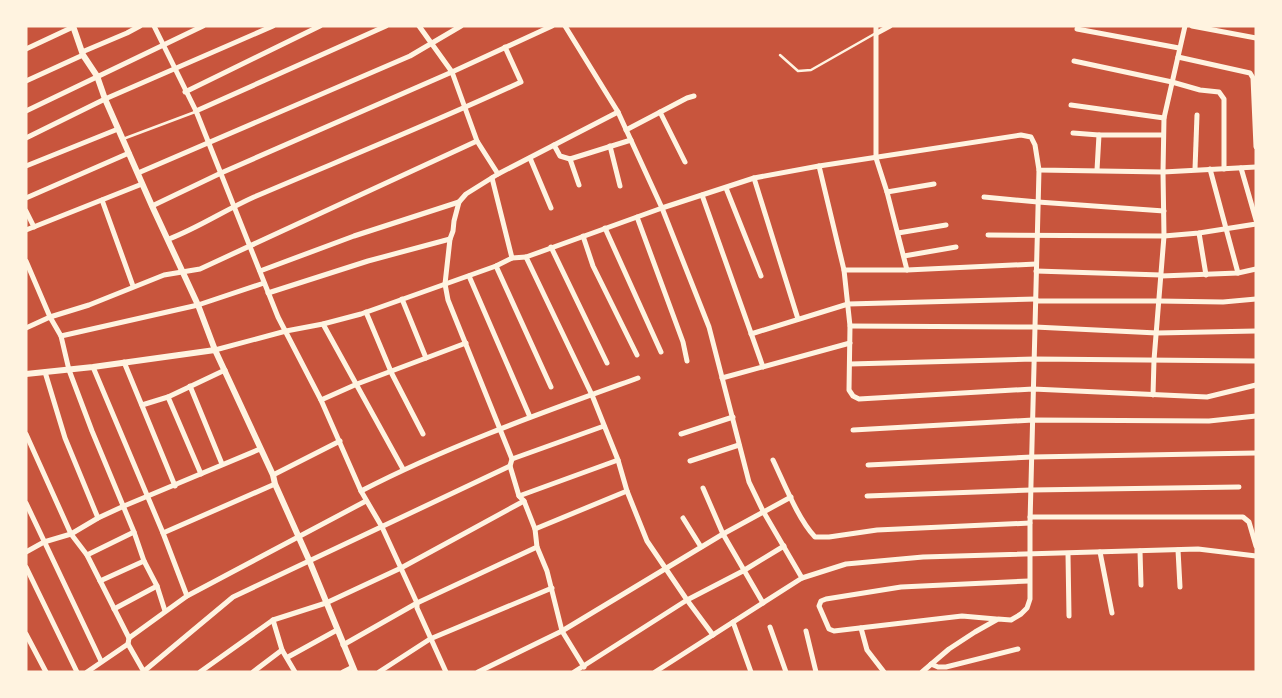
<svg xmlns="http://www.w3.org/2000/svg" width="1282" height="698" font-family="'Titillium Web',sans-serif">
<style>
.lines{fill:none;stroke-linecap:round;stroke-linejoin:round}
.service{stroke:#fff3e0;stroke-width:2.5}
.minor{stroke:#fff3e0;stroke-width:5}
.tertiary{stroke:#fff3e0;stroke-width:6}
</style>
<rect width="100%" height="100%" fill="#c8553d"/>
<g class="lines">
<g class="service">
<polyline points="780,55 798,71 811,70 876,33"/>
<polyline points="123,139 195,112"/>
</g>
<g class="minor">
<polyline points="154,26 196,111 278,317 321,400 361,491 382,527 417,603 417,608 446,672"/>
<polyline points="419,26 452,72 477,141 498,174"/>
<polyline points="565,26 618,112 662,208 709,327 749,482 763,511 802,578"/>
<polyline points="876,26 876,158 887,192 907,270"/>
<polyline points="1192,26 1256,38"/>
<polyline points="1077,29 1179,48"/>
<polyline points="877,33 890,26"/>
<polyline points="26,49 73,27"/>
<polyline points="82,52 127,33 140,26"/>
<polyline points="1178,57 1250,73 1253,78 1256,147"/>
<polyline points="1074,61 1172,82 1200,90 1219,92 1224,99 1224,169"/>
<polyline points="26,81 83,55"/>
<polyline points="185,92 320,26"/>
<polyline points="1071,105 1164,118"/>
<polyline points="26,111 203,26"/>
<polyline points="196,111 386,26"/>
<polyline points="660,112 685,162"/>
<polyline points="626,130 687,98 694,96"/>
<polyline points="1073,133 1099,135"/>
<polyline points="26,138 105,99 273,26"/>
<polyline points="554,145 560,156 570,159 631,140"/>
<polyline points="610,146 620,186"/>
<polyline points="530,158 551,208"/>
<polyline points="570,159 579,185"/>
<polyline points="26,166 118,129"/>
<polyline points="819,166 844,270 850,326 849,390 853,396 859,399 1033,389 1207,397 1256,385"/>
<polyline points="1241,168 1256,220"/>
<polyline points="1195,169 1197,115"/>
<polyline points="1210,169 1238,273"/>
<polyline points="1097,170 1099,135 1163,135"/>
<polyline points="138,173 410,56 461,26"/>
<polyline points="492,178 512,258"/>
<polyline points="754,178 798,319"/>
<polyline points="726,188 761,276"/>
<polyline points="887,192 934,184"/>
<polyline points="702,195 763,367"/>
<polyline points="984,197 1038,202 1164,211"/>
<polyline points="26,198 129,153"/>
<polyline points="102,200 133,286"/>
<polyline points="152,206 221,173 452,72 552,26"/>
<polyline points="26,211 34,227"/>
<polyline points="637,217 683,342 687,361"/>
<polyline points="605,228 661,352"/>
<polyline points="26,230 142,184"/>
<polyline points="898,233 946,225"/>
<polyline points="1199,233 1206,275"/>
<polyline points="988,235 1164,236 1199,233 1256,224"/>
<polyline points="583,236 593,266 637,355"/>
<path d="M 169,239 C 198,228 225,210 254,197 C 343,159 433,123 521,82 L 505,47"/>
<polyline points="551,247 607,363"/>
<polyline points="904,256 956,247"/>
<polyline points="526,257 592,395 618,460 627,491 647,541 687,600 713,635"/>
<polyline points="26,261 50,317 61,336 69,370 92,431 134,532 144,561 157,586 165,611"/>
<polyline points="496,266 551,387"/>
<polyline points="844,270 907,270 1036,264"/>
<polyline points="260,271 354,236 459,202"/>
<polyline points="1036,271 1161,275"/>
<polyline points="469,276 530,417"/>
<polyline points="1161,276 1238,273 1256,269"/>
<polyline points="268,293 368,261 450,239"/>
<polyline points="402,299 426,358"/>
<polyline points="1036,301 1159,301 1223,302 1256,299"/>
<polyline points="366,312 392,374 423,434"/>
<polyline points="323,324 403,469"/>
<polyline points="850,326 1035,327 1157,333 1256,331"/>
<polyline points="26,328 50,317 89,305 164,275 200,269 477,141"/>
<polyline points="751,334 848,304 1036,299"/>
<polyline points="61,336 198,305 264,283"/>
<polyline points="215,350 286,331 323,324 361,314 496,266 512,258 526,257 662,208 754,178 819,166 1021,135 1031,137 1035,145 1039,170 1163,172 1256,167"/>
<polyline points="124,362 175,486"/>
<polyline points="850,364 1034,359 1256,361"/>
<polyline points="93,367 163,533"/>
<polyline points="45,372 65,438 98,518"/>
<polyline points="722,378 850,343"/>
<polyline points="190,386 222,464"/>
<polyline points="1153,395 1154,360 1164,236 1163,172 1164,118 1185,26"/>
<polyline points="321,400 357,384 466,343"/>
<polyline points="142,405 168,397"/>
<polyline points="853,430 1033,420 1209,421 1256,416"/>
<polyline points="26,434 71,534 87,555 129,638 128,644 144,672"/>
<polyline points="681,434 733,417"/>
<polyline points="512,459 604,426"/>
<path d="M 773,460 C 784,483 798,519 815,537 L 829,537 L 877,530 L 1030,523"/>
<polyline points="690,461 739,445"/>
<polyline points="868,465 1032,457 1256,453"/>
<polyline points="201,474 168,397 225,370"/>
<polyline points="273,475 340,441"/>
<polyline points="703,488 723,534 763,603"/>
<path d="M 361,491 C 450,445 544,412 638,378"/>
<polyline points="519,496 618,460"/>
<polyline points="867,496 1031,490 1239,487"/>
<polyline points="26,503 101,661"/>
<polyline points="1030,517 1243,517 1249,522 1256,546"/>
<polyline points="683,518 701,547"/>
<polyline points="535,529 627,491"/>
<polyline points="1178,550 1180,587"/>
<polyline points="1140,551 1141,585"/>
<polyline points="26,552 44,542 71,534 98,518 124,506 260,449"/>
<polyline points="1100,552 1112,613"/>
<polyline points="1068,554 1069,616"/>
<polyline points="87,555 134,532"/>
<polyline points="26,567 77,672"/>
<polyline points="100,581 144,561"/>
<polyline points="187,596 163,533 275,484"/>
<polyline points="114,609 157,586"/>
<polyline points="996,619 962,616 834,631 829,629 819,606 821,601 826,599 901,587 1029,581"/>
<polyline points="273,620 282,650 295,672"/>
<polyline points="733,622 751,672"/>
<polyline points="770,627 786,672"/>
<polyline points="861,628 867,650 884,672"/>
<polyline points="806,631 816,672"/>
<polyline points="26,634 46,672"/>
<polyline points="129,638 187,596 366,501"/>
<polyline points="343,645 417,603 537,547"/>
<polyline points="288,657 337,630"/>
<polyline points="931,664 938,667 946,667 1018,649"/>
<polyline points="584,667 562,631 547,571 537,547 535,529 524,501 519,496 510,466 512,459 448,300 445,284 450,239 453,231 454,221 459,202 466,194 498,174 618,112"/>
<polyline points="87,672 128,644"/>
<polyline points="143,672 233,597 510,466"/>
<polyline points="200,672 273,620 326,603 401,568 524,501"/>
<polyline points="253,672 282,650"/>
<polyline points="343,672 353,667"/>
<polyline points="379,672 430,639 552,588"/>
<polyline points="478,672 562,631 723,534 791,497"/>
<polyline points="574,672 687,600 743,571 784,546"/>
<polyline points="655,672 802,578 846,564 923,557 1198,549 1256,556"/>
<polyline points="922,672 949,649 975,632 998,619 1011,620 1021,614 1027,608 1030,599 1030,523 1039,170"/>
</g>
<g class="tertiary">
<polyline points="73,26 83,55 97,76 105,99 152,206 198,305 215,350 273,475 275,484 309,560 355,672"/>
<polyline points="26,374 93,367 215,350"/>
</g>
</g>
<rect width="1282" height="698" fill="none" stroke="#fff3e0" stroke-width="55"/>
</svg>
